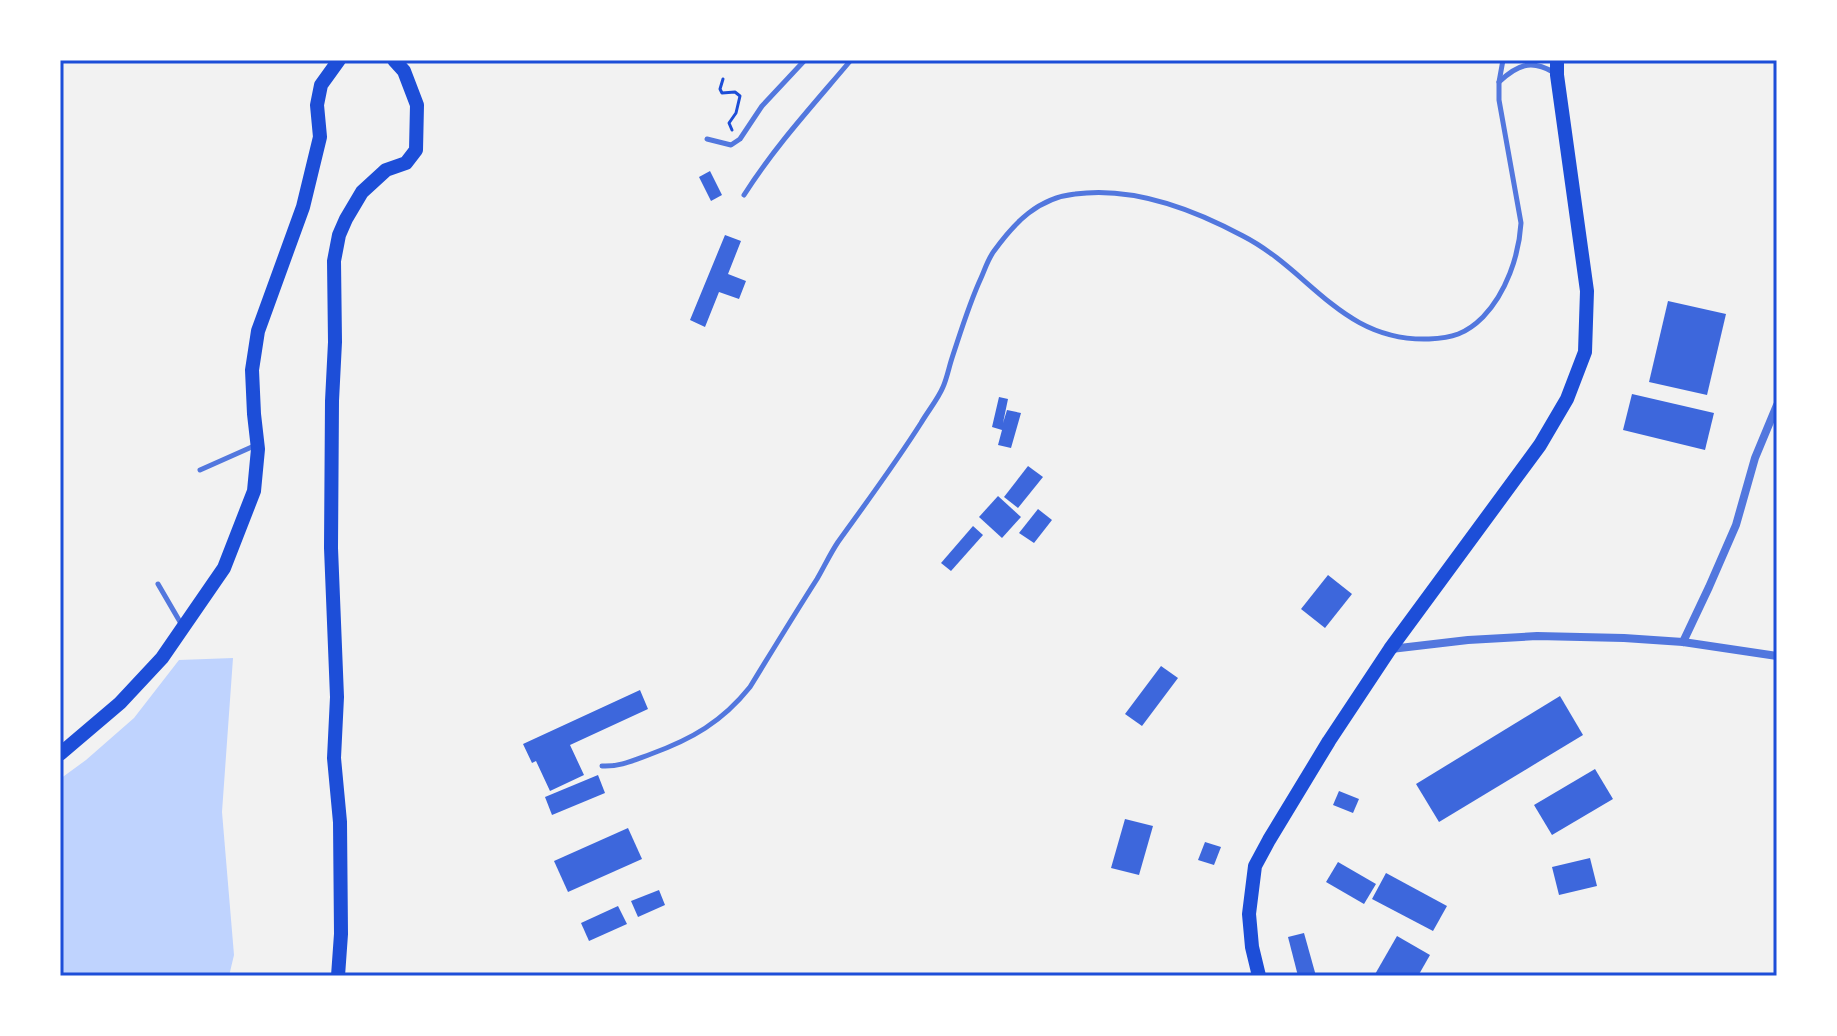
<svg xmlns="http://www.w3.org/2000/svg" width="1837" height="1036" font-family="Jost,sans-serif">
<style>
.water{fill:#bfd3fe}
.building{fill:#3d67dc}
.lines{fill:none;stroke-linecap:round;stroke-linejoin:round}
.path{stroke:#1d4ed8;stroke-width:3}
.service{stroke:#5277de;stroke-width:5}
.minor{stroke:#5277de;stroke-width:8}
.primary{stroke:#1d4ed8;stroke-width:14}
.neatline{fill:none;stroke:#1d4ed8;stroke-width:3}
</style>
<rect width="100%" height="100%" fill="#f2f2f2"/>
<polygon class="water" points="233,658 222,812 234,955 229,976 60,976 60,779 86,760 134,718 179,660"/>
<g class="building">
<polygon points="710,171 722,195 711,201 699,177"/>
<polygon points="725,235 741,241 728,274 746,281 739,299 719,292 705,327 690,320"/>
<polygon points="1668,301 1726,314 1707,395 1649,382"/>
<polygon points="1632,394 1714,413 1705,450 1623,430"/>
<polygon points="999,397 1008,399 1003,423 1007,410 1021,413 1011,448 998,445 1002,430 992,427"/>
<polygon points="1028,466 1043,477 1018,508 1004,497"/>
<polygon points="998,496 1021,517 1002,538 979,517"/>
<polygon points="1038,509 1052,520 1034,543 1019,533"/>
<polygon points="973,526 983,535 951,571 941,563"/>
<polygon points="1328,575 1352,594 1325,628 1301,609"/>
<polygon points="1161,666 1178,678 1142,726 1125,714"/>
<polygon points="640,690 648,709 570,745 584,775 550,791 536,761 532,763 523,744"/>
<polygon points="1560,696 1583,735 1439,822 1416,784"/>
<polygon points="1595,769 1613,799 1552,835 1534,805"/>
<polygon points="598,775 605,793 552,815 545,797"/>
<polygon points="1339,791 1359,799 1353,813 1333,805"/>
<polygon points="1125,819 1153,826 1139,875 1111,868"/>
<polygon points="628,828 642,859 568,892 554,861"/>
<polygon points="1205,842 1221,847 1214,865 1198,860"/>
<polygon points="1590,858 1597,886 1559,895 1552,867"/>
<polygon points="1338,862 1376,884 1364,904 1326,882"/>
<polygon points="1386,873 1447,906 1433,931 1372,899"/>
<polygon points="659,890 665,905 638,917 631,901"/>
<polygon points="618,906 627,924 589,941 581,923"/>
<polygon points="1304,933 1316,976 1298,976 1288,937"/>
<polygon points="1397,936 1430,955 1418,976 1374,976"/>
</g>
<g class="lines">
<polyline class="path" points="723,79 720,89 722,93 735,92 740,96 736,113 729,123 732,130"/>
<g class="service">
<path d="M 1499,82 C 1517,65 1531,59 1553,72"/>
<polyline points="707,139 731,145 740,139 762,106 805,60"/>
<path d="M 744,195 C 775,146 814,104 851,60"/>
<polyline points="200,470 254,446"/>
<polyline points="158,584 183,627"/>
<path d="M 602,766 C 620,767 634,760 651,754 C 692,739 722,722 750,687 C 772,651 794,615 817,579 C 824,567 830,554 838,542 C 866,503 895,464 921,423 C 928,411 938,399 943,387 C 947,378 949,367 952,358 C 961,331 969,304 981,278 C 985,269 988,259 994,251 C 1015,222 1038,198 1075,194 C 1133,186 1193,209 1243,236 C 1311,271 1342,342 1429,339 C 1452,338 1466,334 1483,317 C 1506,293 1519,256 1521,223 L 1499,100 L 1499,82 L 1503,60"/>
</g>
<g class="minor">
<polyline points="1683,642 1709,587 1736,525 1755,458 1777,405"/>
<polyline points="1391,649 1468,640 1537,636 1624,638 1683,642 1777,656"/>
</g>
<g class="primary">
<polyline points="60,754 120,703 162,658 224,568 254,491 258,449 254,414 252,370 258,331 303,207 320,137 317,105 321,85 339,60"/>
<polyline points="338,976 341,934 340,822 334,758 337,697 331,548 332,401 335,342 334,261 339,235 346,219 362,192 386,170 406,163 416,150 417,105 404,71 394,60"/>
<polyline points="1259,976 1252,947 1249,914 1255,866 1269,840 1329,741 1390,649 1540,445 1567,399 1585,352 1587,291 1557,75 1557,60"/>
</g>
</g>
<rect width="1837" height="1036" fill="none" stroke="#ffffff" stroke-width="124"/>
<rect x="62" y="62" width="1713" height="912" class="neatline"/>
</svg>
